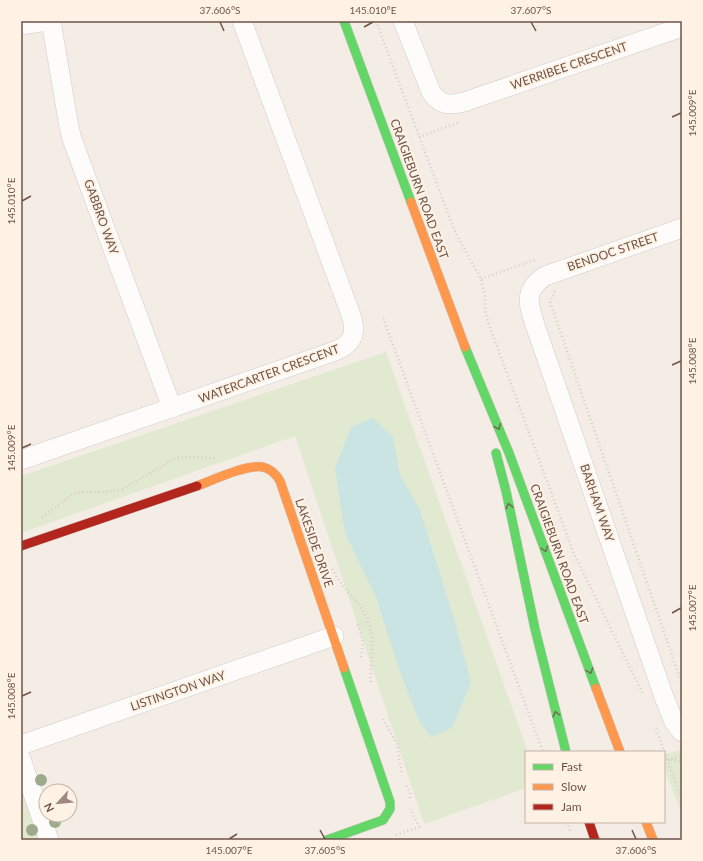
<svg xmlns="http://www.w3.org/2000/svg" width="703" height="861" font-family="Lato,sans-serif">
<style>
.green{fill:#e2e9d1}
.water{fill:#c9e4e3}
.lines{fill:none;stroke-linecap:round;stroke-linejoin:round}
.street-casing{stroke:#d3cac5;stroke-width:20}
.fast-casing{stroke:#d2c8c3;stroke-width:10}
.slow-casing{stroke:#d2c8c3;stroke-width:10}
.jam-casing{stroke:#d2c8c3;stroke-width:10}
.path{stroke:#d5ccc9;stroke-width:2.5;stroke-dasharray:1 3;stroke-linecap:butt}
.street{stroke:#fdfcfb;stroke-width:19}
.fast{stroke:#63d668;stroke-width:9}
.slow{stroke:#ff974d;stroke-width:9}
.jam{stroke:#b3261e;stroke-width:9}
.tree{fill:#9dab8c}
.oneway{stroke:#6c7451}
.ticks{fill:none;stroke:#6f5349;stroke-width:1.5}
.labels{text-anchor:middle;stroke-width:4;stroke-linejoin:round;paint-order:stroke}
.street-label{font-size:12px;fill:#6f5349;stroke:#fef2e5}
.neatline{fill:none;stroke:#6f5349;stroke-width:1.5}
.ticks-label{font-size:10px;text-anchor:middle;fill:#6f5349}
</style>
<rect width="100%" height="100%" fill="#f4ede6"/>
<g class="green">
<polygon points="386,352 528,752 526,752 526,788 424,824 295,436 21,533 21,476"/>
<polygon points="682,750 682,815 664,767 664,754"/>
<polygon points="21,782 41,840 21,840"/>
</g>
<polygon class="water" points="373,418 393,437 400,475 420,510 455,622 471,683 452,728 431,737 419,721 399,669 376,597 345,533 335,468 351,427"/>
<g class="lines">
<defs>
<g id="street">
<polyline points="51,21 69,127 72,139 172,408"/>
<path d="M 403,21 L 431,92 C 440,105 449,106 464,102 L 682,27"/>
<polyline points="21,25 47,21"/>
<path d="M 682,228 L 545,276 C 522,291 529,306 536,328 L 664,697 L 674,722 L 682,732"/>
<path d="M 21,460 L 335,351 C 353,344 357,333 351,315 L 242,21"/>
<polyline points="21,745 334,636"/>
<polyline points="21,759 49,840"/>
</g>
<g id="fast">
<polyline points="344,21 411,202"/>
<polyline points="465,347 509,453 596,688"/>
<polyline points="496,453 506,491 535,629 566,752"/>
<polyline points="327,840 383,820 390,809 390,802 344,668"/>
</g>
<g id="slow">
<polyline points="411,202 465,347"/>
<path d="M 197,486 C 213,480 247,464 263,467 C 271,469 276,474 280,481 L 344,668"/>
<polyline points="596,688 620,752"/>
<polyline points="646,822 653,840"/>
</g>
<g id="jam">
<polyline points="21,546 197,486"/>
<polyline points="589,822 595,840"/>
</g>
</defs>
<use href="#street" class="street-casing"/>
<use href="#fast" class="fast-casing"/>
<use href="#slow" class="slow-casing"/>
<use href="#jam" class="jam-casing"/>
<g class="path">
<polyline points="376,21 455,232 481,279 485,296 485,308 488,322 574,554 643,694"/>
<polyline points="419,137 460,122"/>
<polyline points="481,279 537,259"/>
<polyline points="555,291 550,302 682,684"/>
<polyline points="383,318 543,752"/>
<polyline points="42,517 72,495 80,492 106,492 123,489 172,460 181,457 216,458"/>
<path d="M 332,569 C 345,593 367,606 372,635 C 374,651 369,667 371,684"/>
<polyline points="361,657 363,642 358,625 368,621"/>
<polyline points="383,719 397,744 402,774"/>
<polyline points="656,729 682,800"/>
<polyline points="668,760 682,755"/>
<polyline points="671,760 682,761"/>
<polyline points="406,786 410,793 410,800"/>
<polyline points="567,822 571,833"/>
<polyline points="396,835 419,827 410,809"/>
</g>
<use href="#street" class="street"/>
<use href="#fast" class="fast"/>
<use href="#slow" class="slow"/>
<use href="#jam" class="jam"/>
</g>
<g class="tree">
<circle cx="41" cy="780" r="6"/>
<circle cx="55" cy="822" r="6"/>
<circle cx="32" cy="830" r="6"/>
</g>
<defs><path id="oneway-chevron" d="M-2-3.5L2.5 0L-2 3.5" fill="none" stroke-width="1.6" stroke-linecap="round" stroke-linejoin="round"/></defs>
<g class="oneway">
<use href="#oneway-chevron" transform="translate(498 427) rotate(67)"/>
<use href="#oneway-chevron" transform="translate(509 506) rotate(-102)"/>
<use href="#oneway-chevron" transform="translate(545 549) rotate(70)"/>
<use href="#oneway-chevron" transform="translate(590 671) rotate(70)"/>
<use href="#oneway-chevron" transform="translate(556 714) rotate(-105)"/>
</g>
<path class="ticks" d="M 220,22 L 224,31M 531,22 L 536,31M 364,27 L 373,22M 672,117 L 681,113M 22,201 L 31,196M 672,365 L 681,361M 22,448 L 31,444M 672,613 L 681,608M 22,696 L 31,692M 320,830 L 325,839M 632,830 L 636,839M 229,839 L 237,834"/>
<g class="labels">
<g class="street-label">
<text transform="translate(569 66) rotate(-19)" y="4">WERRIBEE CRESCENT</text>
<text transform="translate(419 189) rotate(70)" y="4">CRAIGIEBURN ROAD EAST</text>
<text transform="translate(101 217) rotate(70)" y="4">GABBRO WAY</text>
<text transform="translate(613 252) rotate(-19)" y="4">BENDOC STREET</text>
<text transform="translate(269 374) rotate(-20)" y="4">WATERCARTER CRESCENT</text>
<text transform="translate(597 503) rotate(71)" y="4">BARHAM WAY</text>
<text transform="translate(314 543) rotate(71)" y="4">LAKESIDE DRIVE</text>
<text transform="translate(559 554) rotate(70)" y="4">CRAIGIEBURN ROAD EAST</text>
<text transform="translate(178 691) rotate(-19)" y="4">LISTINGTON WAY</text>
</g>
</g>
<rect width="703" height="861" fill="none" stroke="#fef2e5" stroke-width="44"/>
<rect x="525" y="751" width="140" height="72" fill="#fef2e5" stroke="#c5b2a7"/>
<rect x="533" y="764" width="20" height="6" fill="#63d668" stroke="#c5b2a7"/>
<text x="561" y="771" font-size="12" fill="#6f5349">Fast</text>
<rect x="533" y="784" width="20" height="6" fill="#ff974d" stroke="#c5b2a7"/>
<text x="561" y="791" font-size="12" fill="#6f5349">Slow</text>
<rect x="533" y="804" width="20" height="6" fill="#b3261e" stroke="#c5b2a7"/>
<text x="561" y="811" font-size="12" fill="#6f5349">Jam</text>
<g transform="translate(58 803) rotate(243)"><circle r="19" fill="#fef2e5" stroke="#c5b2a7"/>
<path d="M0-3L7 15L0 10L-7 15Z" fill="#9e8980"/>
<text y="-6" font-size="11" font-weight="bold" text-anchor="middle" fill="#6f5349">N</text>
</g>
<rect x="22" y="22" width="659" height="817" class="neatline"/>
<g class="ticks-label">
<text x="220" y="14">37.606°S</text>
<text x="373" y="14">145.010°E</text>
<text x="531" y="14">37.607°S</text>
<text transform="translate(692 113) rotate(-90)" y="4">145.009°E</text>
<text transform="translate(11 201) rotate(-90)" y="4">145.010°E</text>
<text transform="translate(692 361) rotate(-90)" y="4">145.008°E</text>
<text transform="translate(11 448) rotate(-90)" y="4">145.009°E</text>
<text transform="translate(692 608) rotate(-90)" y="4">145.007°E</text>
<text transform="translate(11 696) rotate(-90)" y="4">145.008°E</text>
<text x="229" y="854">145.007°E</text>
<text x="325" y="854">37.605°S</text>
<text x="636" y="854">37.606°S</text>
</g>
</svg>
